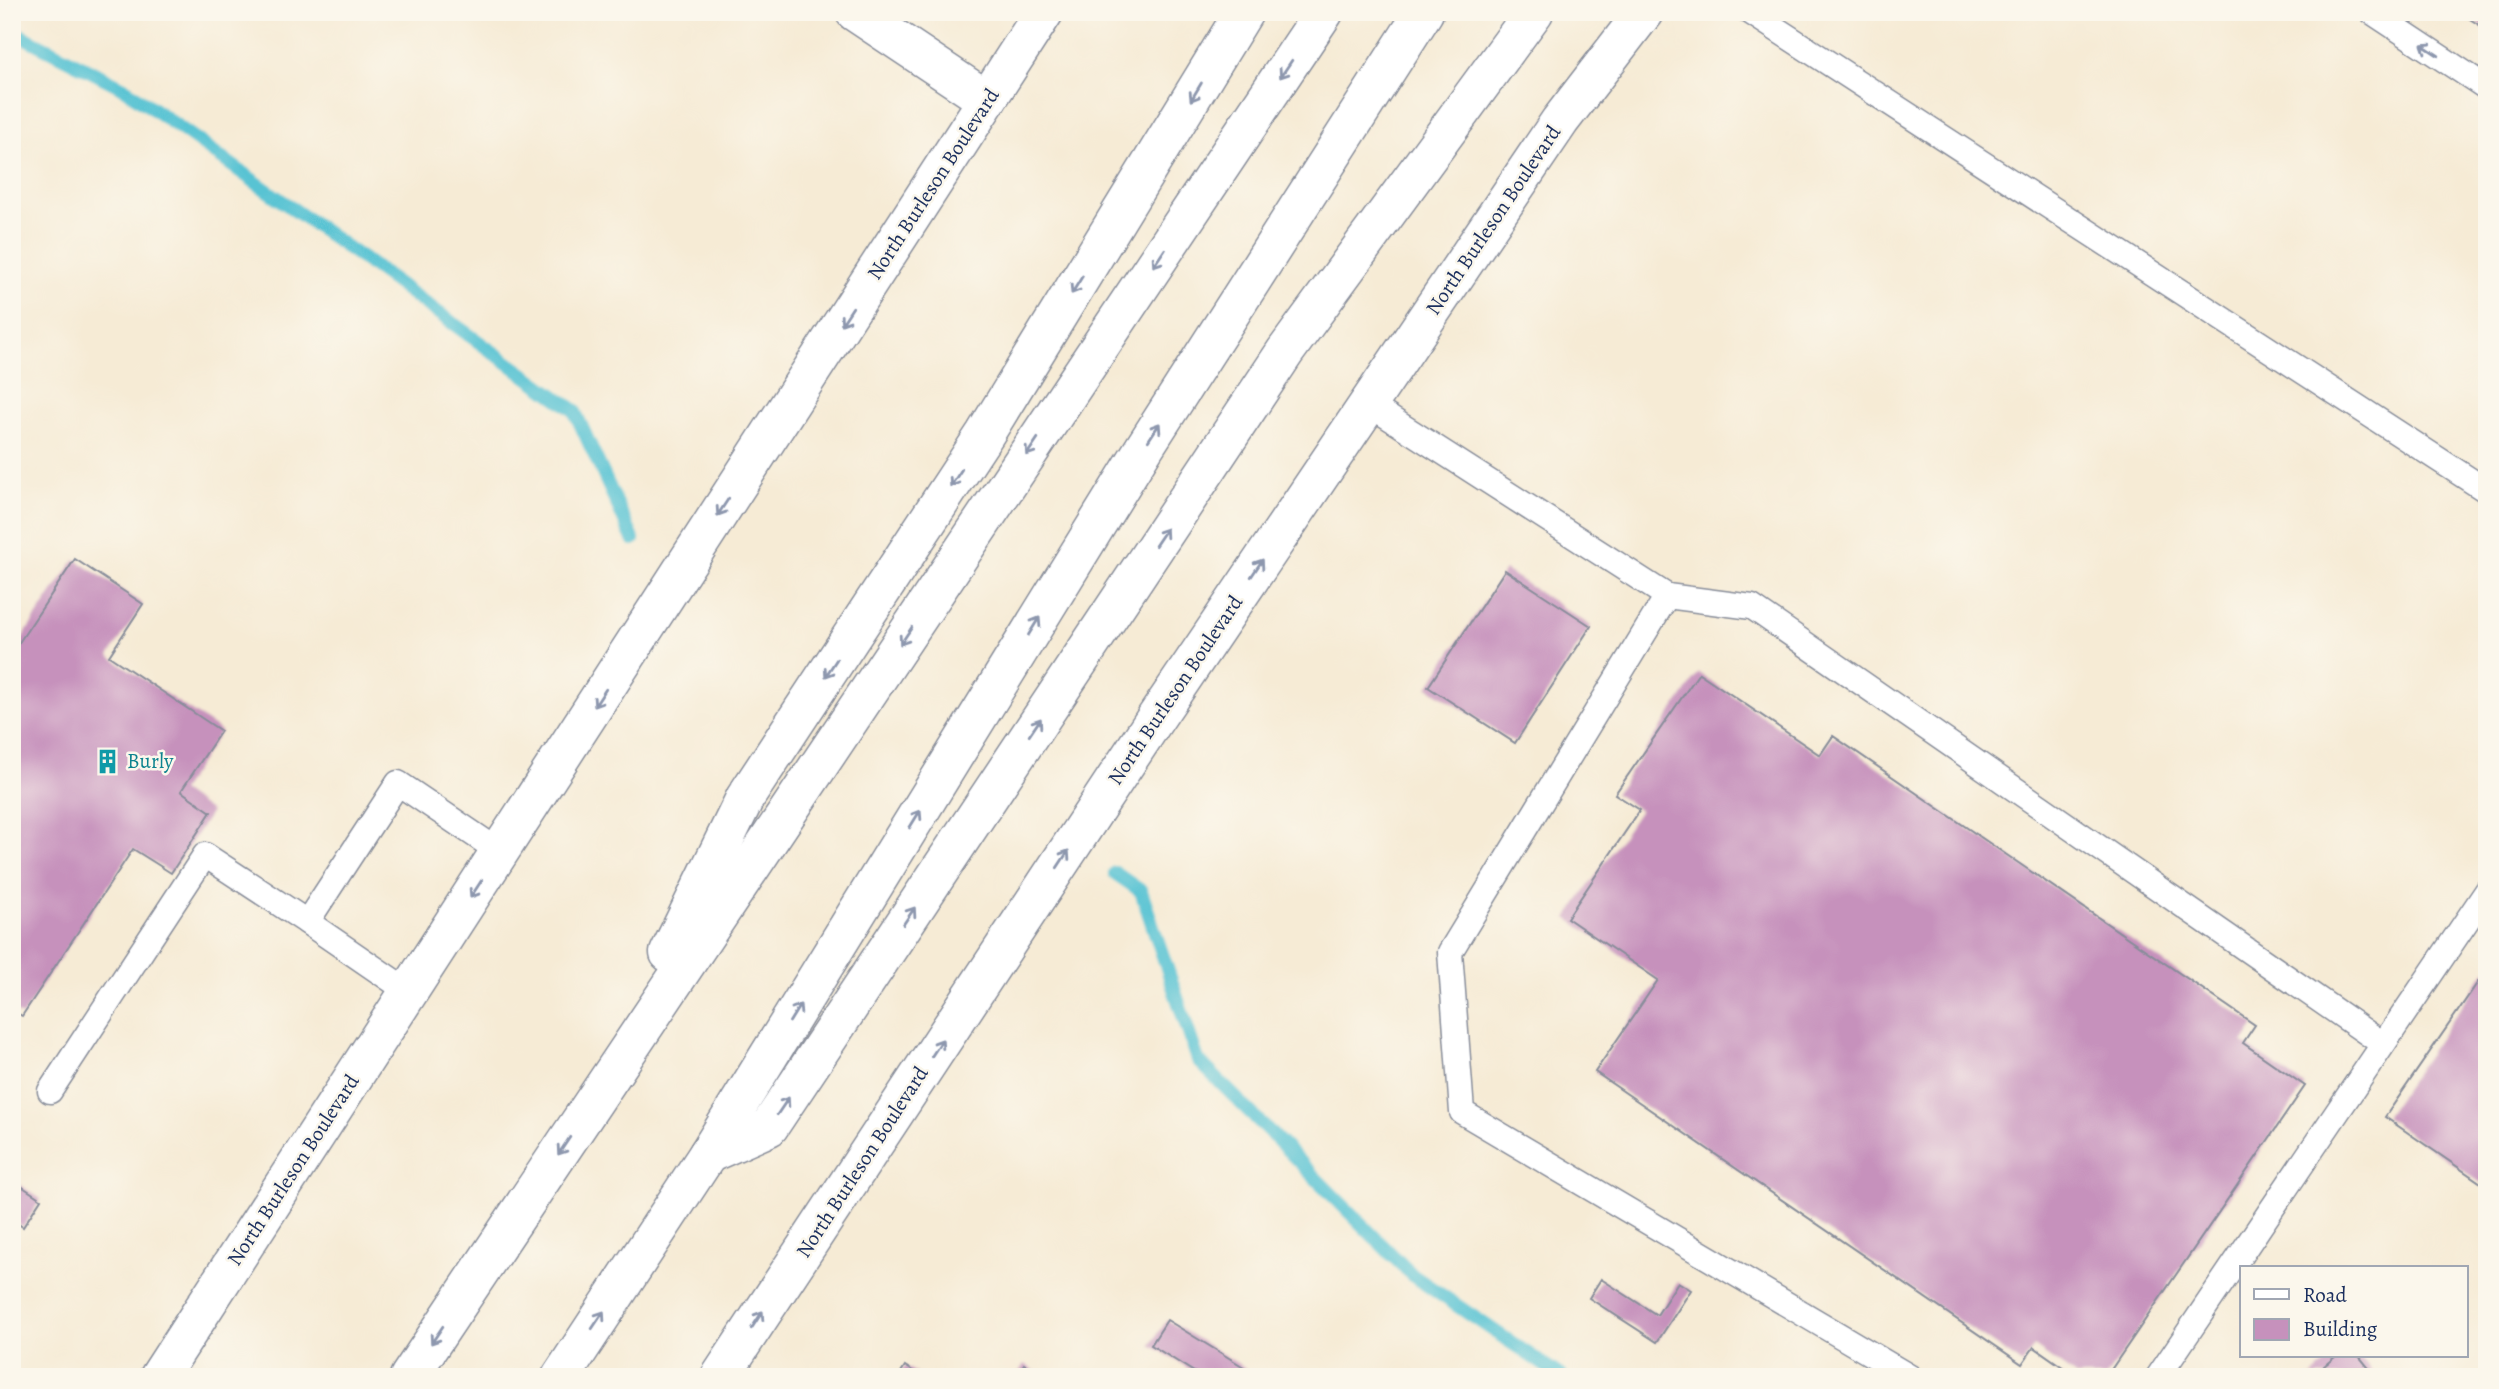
<svg xmlns="http://www.w3.org/2000/svg" width="2499" height="1389" font-family="Alegreya,serif">
<style>
.lines{fill:none;stroke-linecap:round;stroke-linejoin:round}
.stream{stroke:#58c3d3;stroke-width:14}
.building{fill:#c691bc}
.service-casing{stroke:#888d9a;stroke-width:27}
.tertiary-casing{stroke:#888d9a;stroke-width:41}
.secondary-casing{stroke:#888d9a;stroke-width:41}
.motorway-casing{stroke:#888d9a;stroke-width:41}
.service{stroke:#fff;stroke-width:24}
.tertiary{stroke:#fff;stroke-width:38}
.secondary{stroke:#fff;stroke-width:38}
.motorway{stroke:#fff;stroke-width:38}
.oneway{stroke:#8d97ae}
.labels{text-anchor:middle;stroke-width:5;stroke-linejoin:round;paint-order:stroke}
.street-label{font-size:21px;fill:#1b2f5e;stroke:#fbf7ec}
.culture-label{font-size:21px;fill:#0d838f;stroke:#fbf7ec;text-anchor:start}
</style>
<rect width="100%" height="100%" fill="#fbf7ec"/>
<filter id="ink" filterUnits="userSpaceOnUse"><feTurbulence type="fractalNoise" baseFrequency=".0143" numOctaves="2"/><feDisplacementMap in="SourceGraphic" scale="14" xChannelSelector="R" yChannelSelector="G"/><feConvolveMatrix kernelMatrix="1 2 1 2 8 2 1 2 1" color-interpolation-filters="sRGB"/></filter>
<filter id="wash" filterUnits="userSpaceOnUse"><feTurbulence type="fractalNoise" baseFrequency=".00686" numOctaves="4" result="noise"/><feDisplacementMap in="SourceGraphic" scale="28" xChannelSelector="R" yChannelSelector="G"/><feGaussianBlur stdDeviation="1.57" result="paint"/><feColorMatrix in="noise" values="0 0 0 0 0 0 0 0 0 0 0 0 0 0 0 0 0 1.4 0 .05"/><feComposite in="paint" operator="in"/></filter>
<g filter="url(#wash)">
<rect width="100%" height="100%" fill="#f6ebd5"/>
<g class="lines">
<g class="stream">
<polyline points="12,31 124,88 574,410 633,539"/>
<polyline points="1115,873 1141,891 1198,1060 1412,1275 1562,1377"/>
</g>
</g>
<g id="blocks">
<g class="building">
<polygon points="2459,12 2487,12 2487,30"/>
<polygon points="75,559 143,604 109,656 221,731 181,791 211,812 171,873 133,849 22,1016 12,1010 12,653"/>
<polygon points="1505,570 1591,626 1515,743 1428,687"/>
<polygon points="1699,673 1820,755 1833,736 2255,1025 2243,1043 2305,1086 2106,1377 2077,1377 2034,1347 2022,1364 1595,1072 1658,980 1567,918 1640,810 1615,794"/>
<polygon points="2487,969 2487,1187 2385,1117"/>
<polygon points="12,1180 41,1199 23,1227 12,1220"/>
<polygon points="1601,1279 1657,1315 1678,1282 1691,1290 1657,1342 1589,1298"/>
<polygon points="1167,1320 1260,1377 1202,1377 1151,1345"/>
<polygon points="2336,1356 2359,1356 2376,1377 2311,1377"/>
<polygon points="1024,1364 1045,1377 1016,1377"/>
<polygon points="905,1366 922,1377 898,1377"/>
</g>
</g>
</g>
<g filter="url(#ink)">
<use href="#blocks" fill-opacity="0" stroke="#888d9a" stroke-width="2"/>
<g class="lines">
<defs>
<g id="service">
<polyline points="1750,12 2487,491"/>
<polyline points="2372,12 2487,88"/>
<polyline points="1368,404 1667,596 1450,952 1462,1112 1910,1377"/>
<polyline points="1667,596 1752,607 2383,1044"/>
<polyline points="409,992 307,922 398,783 500,852"/>
<polyline points="50,1091 205,855 307,922"/>
<polyline points="2158,1377 2487,891"/>
</g>
<polyline id="tertiary" points="855,12 987,100"/>
<g id="secondary">
<polyline points="159,1377 1044,12"/>
<polyline points="720,1377 1155,719 1560,121 1644,12"/>
</g>
<g id="motorway">
<polyline points="669,953 745,798 985,434 1244,12"/>
<polyline points="708,1154 769,1127 1285,352 1534,12"/>
<polyline points="409,1377 1324,12"/>
<polyline points="561,1377 708,1154 1144,448 1424,12"/>
</g>
</defs>
<use href="#service" class="service-casing"/>
<use href="#tertiary" class="tertiary-casing"/>
<use href="#secondary" class="secondary-casing"/>
<use href="#motorway" class="motorway-casing"/>
<use href="#service" class="service"/>
<use href="#tertiary" class="tertiary"/>
<use href="#secondary" class="secondary"/>
<use href="#motorway" class="motorway"/>
</g>
<defs><path id="oneway-shaft" d="M-6 0H5M1.5-3L5.5 0L1.5 3" fill="none" stroke-width="1.6" stroke-linecap="round" stroke-linejoin="round" transform="scale(1.75)"/></defs>
<g class="oneway">
<use href="#oneway-shaft" transform="translate(2430 50) rotate(-147)"/>
<use href="#oneway-shaft" transform="translate(1286 69) rotate(124)"/>
<use href="#oneway-shaft" transform="translate(1196 92) rotate(121)"/>
<use href="#oneway-shaft" transform="translate(1159 258) rotate(124)"/>
<use href="#oneway-shaft" transform="translate(1077 285) rotate(122)"/>
<use href="#oneway-shaft" transform="translate(847 316) rotate(123)"/>
<use href="#oneway-shaft" transform="translate(1154 432) rotate(-57)"/>
<use href="#oneway-shaft" transform="translate(1032 447) rotate(124)"/>
<use href="#oneway-shaft" transform="translate(956 478) rotate(123)"/>
<use href="#oneway-shaft" transform="translate(723 507) rotate(123)"/>
<use href="#oneway-shaft" transform="translate(1161 537) rotate(-56)"/>
<use href="#oneway-shaft" transform="translate(1257 568) rotate(-56)"/>
<use href="#oneway-shaft" transform="translate(1034 626) rotate(-58)"/>
<use href="#oneway-shaft" transform="translate(906 636) rotate(124)"/>
<use href="#oneway-shaft" transform="translate(831 668) rotate(123)"/>
<use href="#oneway-shaft" transform="translate(600 698) rotate(123)"/>
<use href="#oneway-shaft" transform="translate(1035 727) rotate(-56)"/>
<use href="#oneway-shaft" transform="translate(915 819) rotate(-58)"/>
<use href="#oneway-shaft" transform="translate(1063 859) rotate(-57)"/>
<use href="#oneway-shaft" transform="translate(476 889) rotate(123)"/>
<use href="#oneway-shaft" transform="translate(909 916) rotate(-56)"/>
<use href="#oneway-shaft" transform="translate(795 1013) rotate(-58)"/>
<use href="#oneway-shaft" transform="translate(937 1048) rotate(-57)"/>
<use href="#oneway-shaft" transform="translate(783 1106) rotate(-56)"/>
<use href="#oneway-shaft" transform="translate(564 1146) rotate(124)"/>
<use href="#oneway-shaft" transform="translate(598 1320) rotate(-56)"/>
<use href="#oneway-shaft" transform="translate(757 1320) rotate(-57)"/>
<use href="#oneway-shaft" transform="translate(437 1335) rotate(124)"/>
</g>
</g>
<defs>
<symbol id="building-bare" viewBox="-9 -9 18 18"><path d="M-4-6H4V6H1V3H-1V6H-4ZM-2.5-4.3h1.7v1.8h-1.7ZM.8-4.3h1.7v1.8H.8ZM-2.5-1h1.7V.8h-1.7ZM.8-1h1.7V.8H.8Z" fill="#0f9aa8" stroke="#fbf7ec" stroke-width="2.5" paint-order="stroke"/></symbol>
</defs>
<g fill-rule="evenodd">
<use href="#building-bare" x="90" y="744" width="35" height="35"/>
</g>
<g class="labels">
<g class="street-label">
<text transform="translate(933 184) rotate(-57)" y="7">North Burleson Boulevard</text>
<text transform="translate(1493 220) rotate(-56)" y="7">North Burleson Boulevard</text>
<text transform="translate(1175 690) rotate(-56)" y="7">North Burleson Boulevard</text>
<text transform="translate(862 1162) rotate(-57)" y="7">North Burleson Boulevard</text>
<text transform="translate(293 1170) rotate(-57)" y="7">North Burleson Boulevard</text>
</g>
<g class="culture-label">
<text x="127" y="768">Burly</text>
</g>
</g>
<rect width="2499" height="1389" fill="none" stroke="#fbf7ec" stroke-width="42"/>
<rect x="2240" y="1266" width="228" height="91" fill="#fbf7ec" stroke="#a1a7b3" stroke-width="2"/>
<rect x="2254" y="1289" width="35" height="10" fill="#ffffff" stroke="#a1a7b3" stroke-width="2"/>
<text x="2303" y="1302" font-size="21" fill="#1b2f5e">Road</text>
<rect x="2254" y="1319" width="35" height="21" fill="#c691bc" stroke="#a1a7b3" stroke-width="2"/>
<text x="2303" y="1336" font-size="21" fill="#1b2f5e">Building</text>
</svg>
